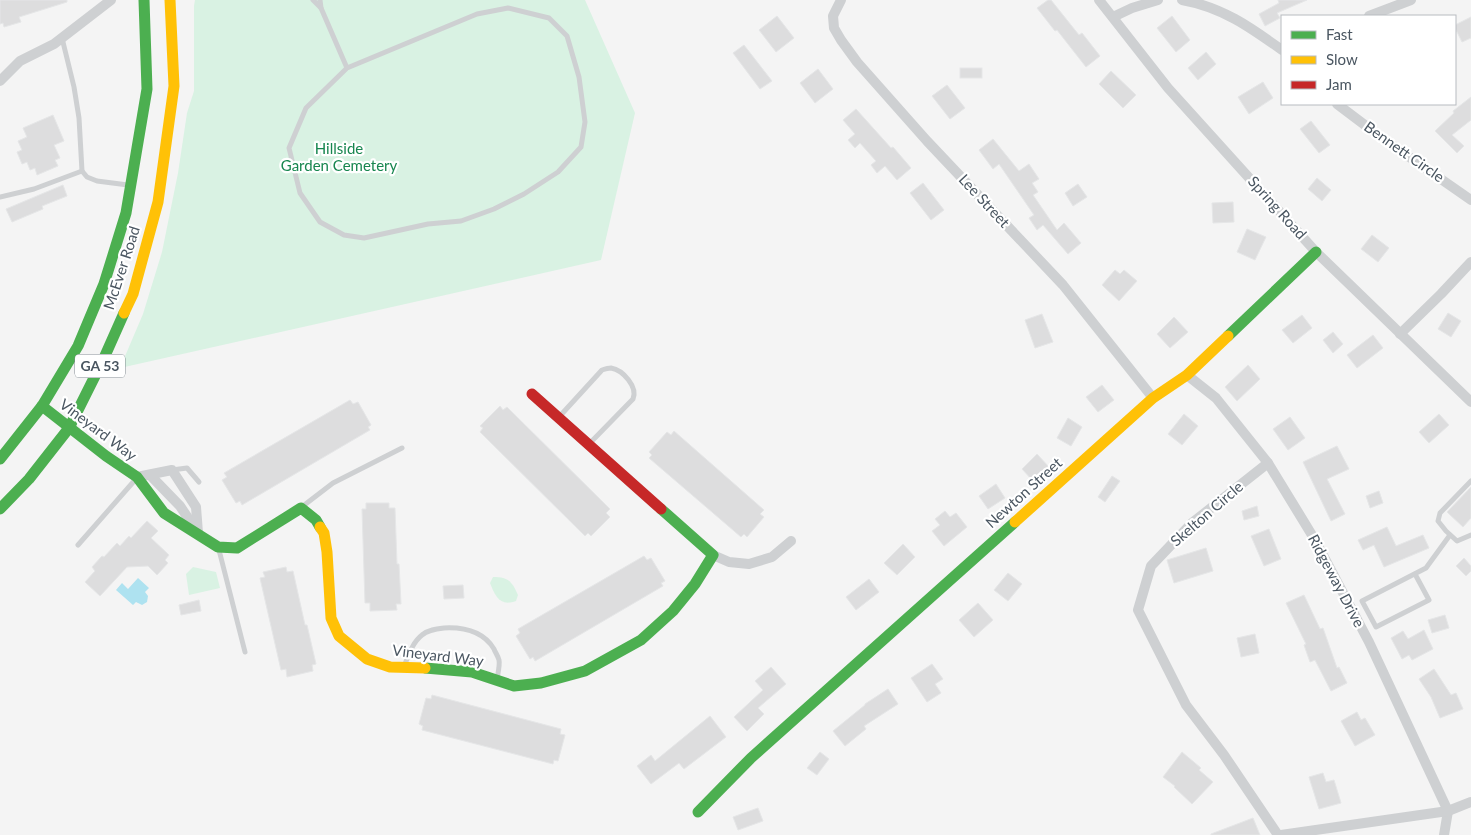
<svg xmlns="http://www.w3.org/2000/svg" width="1471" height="835" font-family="Lato,sans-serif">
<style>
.green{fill:#d9f2e3}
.water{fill:#aee2f0}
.building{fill:#ddddde;stroke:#e5e6e7}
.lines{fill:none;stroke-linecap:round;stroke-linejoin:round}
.lane{stroke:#ced0d2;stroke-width:5}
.street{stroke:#ced0d2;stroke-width:10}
.fast{stroke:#4caf50;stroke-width:11}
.slow{stroke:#ffc107;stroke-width:11}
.jam{stroke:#c62828;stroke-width:11}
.labels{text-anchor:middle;stroke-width:4.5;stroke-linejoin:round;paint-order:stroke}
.shield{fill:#fff;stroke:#808990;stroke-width:1}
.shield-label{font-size:14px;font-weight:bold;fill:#4a5661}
.park-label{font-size:15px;fill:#17864f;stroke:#fff}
.street-label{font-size:15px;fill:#4a5661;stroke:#fff}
</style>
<rect width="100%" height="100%" fill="#f4f4f4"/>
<g class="green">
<polygon points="195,0 585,0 635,113 601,260 120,368 143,314 162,252 178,173 187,113 194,91 194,6"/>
<polygon points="193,567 216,572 220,588 189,595 186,574"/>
<path d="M 493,577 C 508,577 512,581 518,595 L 516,601 C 500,607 495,596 490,583 Z"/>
</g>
<polygon class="water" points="138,578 149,588 145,592 148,596 147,602 142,605 136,602 133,605 116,590 122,583 128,589"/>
<g class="building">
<polygon points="0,0 67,0 67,2 19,17 21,22 4,27 3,23 0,24"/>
<polygon points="1048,0 1051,0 1079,35 1082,33 1100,56 1086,67 1057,30 1055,31 1037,8"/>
<polygon points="1278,0 1307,0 1277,13 1280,18 1265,26 1259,14 1279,3"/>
<polygon points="777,16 794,38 776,52 759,30"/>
<polygon points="1172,16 1190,40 1176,52 1157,28"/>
<polygon points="1471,17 1471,38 1462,42 1455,28 1455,25"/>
<polygon points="744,45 772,81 760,89 733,53"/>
<polygon points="1206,52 1216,64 1198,80 1188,68"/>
<rect x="960" y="68" width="22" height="10"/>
<polygon points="818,69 833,89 815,103 800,83"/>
<polygon points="1111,71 1136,95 1123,108 1099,84"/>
<polygon points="1263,82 1273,98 1249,114 1238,97"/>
<polygon points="947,85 965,108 950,119 932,96"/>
<polygon points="1471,97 1471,120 1452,135 1464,146 1457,153 1435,131 1454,113 1453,111"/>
<polygon points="856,109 891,148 893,147 911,168 897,180 885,166 877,173 871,165 876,161 860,143 855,148 848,140 855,134 843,120"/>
<polygon points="53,115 64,141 54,145 60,158 55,160 58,166 37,175 35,168 30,170 27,162 22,164 17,152 22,150 18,141 27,137 23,128"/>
<polygon points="1311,121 1330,145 1319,153 1300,129"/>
<polygon points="993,139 1019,171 1029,164 1039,179 1032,183 1038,192 1033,195 1057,230 1064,223 1081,243 1068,254 1043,225 1037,230 1029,218 1034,215 999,164 993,169 979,150"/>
<polygon points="1317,178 1331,190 1322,201 1308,189"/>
<polygon points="923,183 944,210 931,220 910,193"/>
<polygon points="1078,184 1087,197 1073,206 1065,193"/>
<polygon points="63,185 67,196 42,206 43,209 12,222 6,209"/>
<polygon points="1233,202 1234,222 1213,223 1212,203"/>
<polygon points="1247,229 1266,237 1255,260 1237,252"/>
<polygon points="1372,235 1389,248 1378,262 1361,249"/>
<polygon points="1115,270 1120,274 1124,270 1137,281 1119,301 1102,285"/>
<polygon points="1448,313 1461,321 1451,337 1438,329"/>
<polygon points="1042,314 1053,342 1035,348 1025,320"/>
<polygon points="1302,315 1312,328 1293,343 1282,330"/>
<polygon points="1174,317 1188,332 1170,348 1157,334"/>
<polygon points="1333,332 1343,344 1333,353 1323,340"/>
<polygon points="1373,335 1383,348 1357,368 1347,355"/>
<polygon points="1248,365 1260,379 1237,401 1225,387"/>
<polygon points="1102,385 1114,400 1098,412 1086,397"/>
<polygon points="350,400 353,404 358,402 371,425 368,427 370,430 242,505 240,501 236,503 222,480 227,477 224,473"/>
<polygon points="500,406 503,410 507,407 610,509 606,513 610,517 591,536 588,533 585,536 480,432 483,428 480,426"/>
<polygon points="1184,414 1198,426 1182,445 1168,434"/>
<polygon points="1439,414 1449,425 1429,443 1419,432"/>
<polygon points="1290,417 1305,438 1288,450 1273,429"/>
<polygon points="1068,418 1082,427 1071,446 1057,438"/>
<polygon points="674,431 764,510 760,514 764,517 747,537 744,534 741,537 649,458 652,455 649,452 667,432 671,435"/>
<polygon points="1337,446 1349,469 1327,479 1345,514 1331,521 1303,462"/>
<polygon points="1037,454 1049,467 1033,481 1022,469"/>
<polygon points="1112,476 1120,481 1105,502 1098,497"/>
<polygon points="996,484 1005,498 988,509 979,496"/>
<polygon points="1471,487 1471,518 1463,527 1447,512"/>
<polygon points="1379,491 1383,503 1370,508 1366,496"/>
<polygon points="366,503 389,503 389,508 395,508 397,564 399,564 401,604 396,604 397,610 370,611 370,603 365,603 362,509 366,509"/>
<polygon points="1257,506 1259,516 1244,520 1242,511"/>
<polygon points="945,511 950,517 956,513 967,527 944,546 932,531 940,525 935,519"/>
<polygon points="147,521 158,531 151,538 169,555 165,560 168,563 157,575 148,566 127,567 100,596 85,582 95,571 92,567 102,556 104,557 117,543 120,546 129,536 131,538"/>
<polygon points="1387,527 1396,546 1423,535 1429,548 1384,567 1374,545 1363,550 1358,540"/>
<polygon points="1269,529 1281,559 1264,566 1251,536"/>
<polygon points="903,544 915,557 897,575 884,563"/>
<polygon points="1206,548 1213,571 1174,583 1167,560"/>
<polygon points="644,556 647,560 651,558 665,581 661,583 663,586 535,661 533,657 530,659 516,636 520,633 518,629"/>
<polygon points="1464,558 1471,566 1471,571 1466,576 1456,566"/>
<polygon points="286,567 287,572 293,571 305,625 307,625 316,664 312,665 313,671 287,677 286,669 281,670 260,578 265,577 263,572"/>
<polygon points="1008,573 1022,584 1008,601 994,590"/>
<polygon points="869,579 879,592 856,610 846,597"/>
<polygon points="463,585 464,598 444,599 443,586"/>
<polygon points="1304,595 1320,629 1323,628 1337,668 1339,667 1347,683 1331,691 1315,660 1310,662 1304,645 1306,644 1286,603"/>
<polygon points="199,600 201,611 181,615 179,605"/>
<polygon points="978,603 993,620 974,637 959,620"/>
<polygon points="1445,615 1449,628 1432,633 1428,620"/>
<polygon points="1424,630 1433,649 1412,660 1409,655 1402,659 1391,638 1403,631 1408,639"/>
<polygon points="1255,634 1259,653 1241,657 1237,638"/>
<polygon points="932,664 943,679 935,684 941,693 927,702 911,678"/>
<polygon points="771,667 786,684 758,708 764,714 747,731 734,717 763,690 755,681"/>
<polygon points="1434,669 1451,695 1456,693 1463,709 1440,718 1431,697 1419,679"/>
<polygon points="888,689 898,704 864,726 866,729 845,746 833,731 865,705 865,704"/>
<polygon points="432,695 561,729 560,734 565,735 558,761 554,760 553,764 422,730 423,726 419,724 426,698 431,699"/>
<polygon points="1357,712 1361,720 1365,718 1375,735 1355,746 1341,721"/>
<polygon points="710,716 726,737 684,769 679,763 651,784 637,766 651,755 655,761"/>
<polygon points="820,752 829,759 817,775 807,768"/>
<polygon points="1182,752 1201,768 1199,770 1213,782 1192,804 1174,787 1175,786 1163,777"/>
<polygon points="1323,773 1326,782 1334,780 1341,803 1319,809 1309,777"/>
<polygon points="758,808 763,821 738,830 733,817"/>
<polygon points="1253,818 1260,835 1211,835 1211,834"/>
</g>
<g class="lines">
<g class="lane">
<polyline points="313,0 321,8 320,0"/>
<polyline points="321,8 347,68 477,14 508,8 549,18 567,36 579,77 585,122 581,147 558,172 524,194 494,209 461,221 428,224 364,238 344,235 320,222 300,193 289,148 306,108 347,68"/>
<polyline points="62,38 74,87 79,118 82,171 87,177 97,181 128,185"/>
<polyline points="0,197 34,189 82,171"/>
<path d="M 559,417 L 602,370 C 605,369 608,368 611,368 C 623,370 638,387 633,399 L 591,442"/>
<polyline points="172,470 187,468 199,482"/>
<polyline points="1471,481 1440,513 1438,521 1446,531 1457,541 1471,535"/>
<polyline points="303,506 333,483 402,448"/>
<polyline points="78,545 135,480"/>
<polyline points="219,550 245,652"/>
<polyline points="1415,574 1429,600 1376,627 1362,601 1426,568 1450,535"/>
<path d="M 405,664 C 409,654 413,642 422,635 C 428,630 436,629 444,628 C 464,627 483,631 494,649 C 495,652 498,656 499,660 C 500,665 498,673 497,679"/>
</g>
<g class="street">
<polyline points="841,0 833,16 834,28 841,40 857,62 927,141 1063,285 1153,398"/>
<polyline points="1099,0 1168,88 1316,252 1471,402"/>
<path d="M 1182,0 C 1222,7 1250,27 1282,50"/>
<polyline points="1369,16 1411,0"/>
<polyline points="1113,17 1132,8 1158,0"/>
<polyline points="0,81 20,61 54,44 111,0"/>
<polyline points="1337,104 1382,138 1471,200"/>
<polyline points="1400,334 1441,294 1471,262"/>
<polyline points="1187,375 1216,398 1268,463 1315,540 1369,642 1448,811 1444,835"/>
<polyline points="1268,463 1192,523 1151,566 1138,610 1186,705 1224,755 1278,835"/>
<polyline points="150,475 180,506 196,530"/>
<polyline points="137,477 172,470 196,507 198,533"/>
<polyline points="713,555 729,562 749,564 772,557 791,541"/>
<polyline points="1281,835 1448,811 1471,802"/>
</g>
<g class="fast">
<polyline points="1228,336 1316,252"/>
<polyline points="42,406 106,456 137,477 164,513 218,547 237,548 301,508 316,520 320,527"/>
<polyline points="0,459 42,406 78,346 104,284 126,213 147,89 144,0"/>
<polyline points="0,509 29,479 69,428 104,358 124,313"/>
<polyline points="425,668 472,672 514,686 541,683 585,671 641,640 673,611 695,584 713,555 661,509"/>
<polyline points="698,812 751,758 1015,522"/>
</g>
<g class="slow">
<polyline points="124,313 133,294 158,202 174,86 170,0"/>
<polyline points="1015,522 1153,398 1187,375 1228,336"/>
<polyline points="320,527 324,533 327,552 331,618 339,636 367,659 390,667 425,668"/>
</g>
<polyline class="jam" points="532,394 661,509"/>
</g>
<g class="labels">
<rect class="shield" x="75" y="354.5" width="50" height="23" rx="4"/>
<g class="shield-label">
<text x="100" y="371">GA 53</text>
</g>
<g class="park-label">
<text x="339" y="154">Hillside<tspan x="339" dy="17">Garden Cemetery</tspan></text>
</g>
<g class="street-label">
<text transform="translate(1404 152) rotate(35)" y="5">Bennett Circle</text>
<text transform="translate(984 201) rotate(47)" y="5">Lee Street</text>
<text transform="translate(1277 208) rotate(48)" y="5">Spring Road</text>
<text transform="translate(122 268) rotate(-72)" y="5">McEver Road</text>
<text transform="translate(98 430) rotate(37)" y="5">Vineyard Way</text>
<text transform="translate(1024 493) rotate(-42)" y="5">Newton Street</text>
<text transform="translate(1207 514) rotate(-41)" y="5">Skelton Circle</text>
<text transform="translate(1336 581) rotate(62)" y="5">Ridgeway Drive</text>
<text transform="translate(438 656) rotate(7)" y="5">Vineyard Way</text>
</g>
</g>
<rect x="1281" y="15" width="175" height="90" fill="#ffffff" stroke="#b7bbc0"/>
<rect x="1291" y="31" width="25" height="8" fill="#4caf50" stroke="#b7bbc0"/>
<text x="1326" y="40" font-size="15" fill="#4a5661">Fast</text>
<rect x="1291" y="56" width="25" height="8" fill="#ffc107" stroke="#b7bbc0"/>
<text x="1326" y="65" font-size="15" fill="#4a5661">Slow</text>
<rect x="1291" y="81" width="25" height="8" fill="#c62828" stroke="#b7bbc0"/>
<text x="1326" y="90" font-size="15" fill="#4a5661">Jam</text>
</svg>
